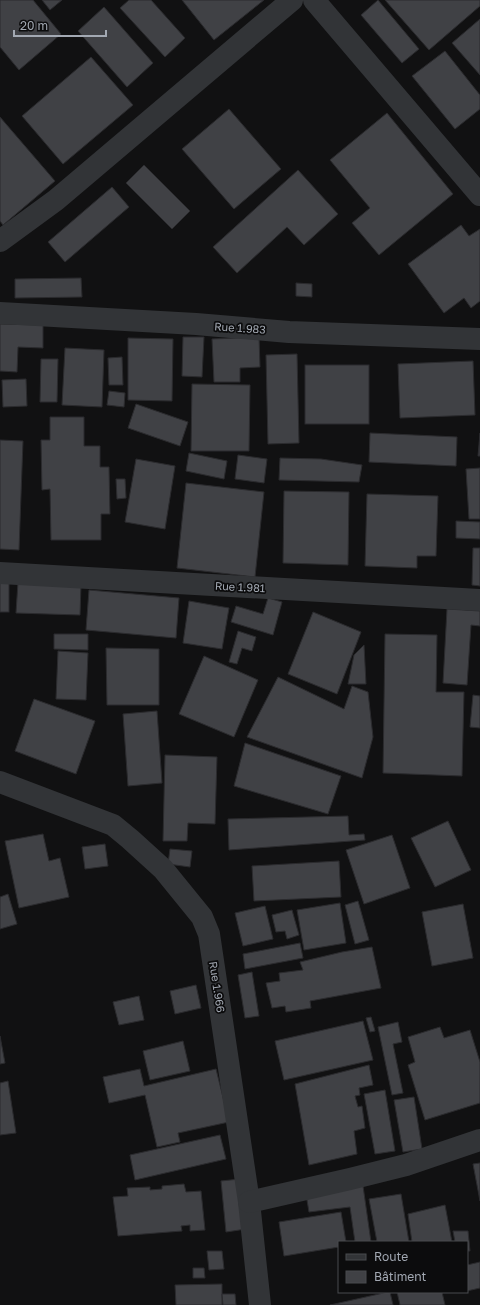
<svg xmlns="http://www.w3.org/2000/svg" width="480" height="1305" font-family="'Golos Text',sans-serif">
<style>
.building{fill:#404145;stroke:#2b2b2e}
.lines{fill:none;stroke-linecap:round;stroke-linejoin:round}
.minor{stroke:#323437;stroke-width:22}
.labels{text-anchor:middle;stroke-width:3.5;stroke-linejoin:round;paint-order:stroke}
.street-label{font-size:11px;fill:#a3a9b3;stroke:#0c0c0d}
</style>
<rect width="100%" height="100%" fill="#111112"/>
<g class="building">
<polygon points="0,0 33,0 61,34 19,70 0,47"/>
<polygon points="42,0 62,0 50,10"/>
<polygon points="129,0 151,0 185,38 165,57 120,8"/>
<polygon points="182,0 264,0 214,40"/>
<polygon points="378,0 419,49 402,63 361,15"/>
<polygon points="385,0 480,0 480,6 429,50"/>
<polygon points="104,7 153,63 127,87 78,31"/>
<polygon points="480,19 480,75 452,43"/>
<polygon points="445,51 480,95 480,109 455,129 412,76"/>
<polygon points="91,57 133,105 63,164 22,116"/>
<polygon points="229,109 281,169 234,209 182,149"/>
<polygon points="387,113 453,194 379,255 352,223 370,208 330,160"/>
<polygon points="0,117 55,181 3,225 0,221"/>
<polygon points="144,165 190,211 172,229 126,183"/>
<polygon points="298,170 338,214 304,245 287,227 237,273 213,247"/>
<polygon points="112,187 129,207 65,262 48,242"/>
<polygon points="461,225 469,236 480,229 480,301 471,308 464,298 444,313 408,264"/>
<polygon points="81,278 82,297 15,298 15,279"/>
<polygon points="296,283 312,284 312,297 296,296"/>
<polygon points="0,324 43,325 43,348 18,347 17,372 0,371"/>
<polygon points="183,337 204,337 202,377 182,376"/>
<polygon points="259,337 260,367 240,368 240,382 214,382 212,339"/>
<polygon points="128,338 173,339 172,401 128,400"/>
<polygon points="65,348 104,350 102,407 62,405"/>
<polygon points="297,354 299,443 268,444 266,355"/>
<polygon points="122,357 123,385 109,385 108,358"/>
<polygon points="41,359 58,359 57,402 40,402"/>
<polygon points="473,361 475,415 400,418 398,364"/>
<rect x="305" y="365" width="64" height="59"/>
<polygon points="26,379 27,406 3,407 2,380"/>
<polygon points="192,384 250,385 249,451 191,451"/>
<polygon points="109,391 125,393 124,407 107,405"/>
<polygon points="136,404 188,422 180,446 128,428"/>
<polygon points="50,417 84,417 84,446 100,446 100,467 109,467 110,514 101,514 101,540 51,540 50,489 42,490 41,440 50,440"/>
<polygon points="370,433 457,437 456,466 369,462"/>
<polygon points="480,433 480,456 478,456"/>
<polygon points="0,440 23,441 19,550 0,549"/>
<polygon points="189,453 227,461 224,479 186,471"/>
<polygon points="238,455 267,459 264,483 235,479"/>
<polygon points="280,458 321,459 362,465 359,482 279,480"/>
<polygon points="136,459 175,466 165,529 125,522"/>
<polygon points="480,468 480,519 469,519 466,469"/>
<polygon points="116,479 125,479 126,498 117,499"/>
<polygon points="186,483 264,492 255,577 177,568"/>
<polygon points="284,491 349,492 348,565 283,563"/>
<polygon points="367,494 438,496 436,556 417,556 417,568 365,566"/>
<polygon points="456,521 480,522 480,539 456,538"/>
<polygon points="473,548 480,548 480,586 472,585"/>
<rect x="0" y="580" width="9" height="32"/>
<polygon points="18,582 81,584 80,615 16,613"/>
<polygon points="89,590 179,598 176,638 86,630"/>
<polygon points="268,598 282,602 273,635 231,622 236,606 263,614"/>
<polygon points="189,601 229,608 222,649 183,643"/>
<polygon points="447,609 480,611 480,626 471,625 467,685 443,683"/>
<polygon points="313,612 361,632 337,694 288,674"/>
<polygon points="238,631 256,637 252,651 242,648 237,664 229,662"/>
<polygon points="54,634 88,634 88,650 54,649"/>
<polygon points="385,634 437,635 436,692 464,692 462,776 383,773"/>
<polygon points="364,645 366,684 348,684 354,655"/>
<polygon points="106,648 159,649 159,705 107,705"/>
<polygon points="58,651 88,653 86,700 56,699"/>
<polygon points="204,656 258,680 234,737 179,714"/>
<polygon points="278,677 344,709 352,686 368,692 373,737 362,778 247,737"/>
<polygon points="473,695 480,696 480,728 470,727"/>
<polygon points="34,699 95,721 76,774 15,751"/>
<polygon points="157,711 162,783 128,786 123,714"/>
<polygon points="245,743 341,776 328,814 234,786"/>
<polygon points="165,755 217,757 215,824 188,823 187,841 163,841"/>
<polygon points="348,816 349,835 364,834 365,840 229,850 228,819"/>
<polygon points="448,821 471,870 435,887 411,838"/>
<polygon points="43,834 49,861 60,858 69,897 19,908 5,841"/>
<polygon points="392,835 410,888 364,904 346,850"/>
<polygon points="105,844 108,866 85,869 82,847"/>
<polygon points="170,849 192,851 190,867 168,864"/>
<polygon points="339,861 341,897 254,901 252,866"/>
<polygon points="8,894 17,924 0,929 0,897"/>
<polygon points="358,901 369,940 355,944 345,905"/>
<polygon points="340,903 346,943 304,950 297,910"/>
<polygon points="463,904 473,958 432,966 422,912"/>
<polygon points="265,906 273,939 243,946 235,913"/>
<polygon points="292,910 299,935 287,939 285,931 276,932 272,915"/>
<polygon points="300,943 303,958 245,969 243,954"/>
<polygon points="372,947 381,988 310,1001 311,1008 286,1012 285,1006 272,1008 266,983 280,981 279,973 303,970 300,962 342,952"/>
<polygon points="252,972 259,1016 245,1018 238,975"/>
<polygon points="196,985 201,1008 175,1014 170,991"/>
<polygon points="139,996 144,1020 119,1025 113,1002"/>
<polygon points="371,1017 375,1031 370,1032 366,1018"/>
<polygon points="363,1021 373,1060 284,1080 275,1041"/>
<polygon points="398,1022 402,1042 393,1044 403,1093 392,1095 378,1027"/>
<polygon points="440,1027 444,1038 470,1030 480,1062 480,1103 425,1120 408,1065 415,1062 408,1037"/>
<polygon points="0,1036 5,1063 0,1064"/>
<polygon points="183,1041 190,1071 150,1080 143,1051"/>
<polygon points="369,1065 373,1085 359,1088 360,1095 355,1096 358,1107 362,1106 365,1128 354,1131 357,1154 309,1165 295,1084"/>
<polygon points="140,1069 144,1086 216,1069 229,1122 178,1133 180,1142 157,1147 145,1095 109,1103 103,1077"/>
<polygon points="8,1081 16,1133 0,1135 0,1083"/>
<polygon points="385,1090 395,1151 375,1154 364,1094"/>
<polygon points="414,1097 422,1149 403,1152 394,1100"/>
<polygon points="220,1135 226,1159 135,1180 130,1155"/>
<polygon points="480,1163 480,1201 473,1164"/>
<polygon points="240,1179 246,1229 226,1232 221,1181"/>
<polygon points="184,1184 186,1192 201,1191 205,1230 190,1231 190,1225 181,1226 182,1231 118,1236 113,1197 128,1196 127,1188 150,1187 150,1190 162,1189 162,1186"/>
<polygon points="363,1186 371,1242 355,1242 350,1207 309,1212 306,1194"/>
<polygon points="401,1194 409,1242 377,1242 369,1199"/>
<polygon points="445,1205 452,1242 412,1242 408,1214"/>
<polygon points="341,1212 346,1242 339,1242 339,1247 284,1256 279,1222"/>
<polygon points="453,1231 468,1231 470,1251 467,1251 467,1242 455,1242"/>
<polygon points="207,1251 222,1251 224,1269 209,1270"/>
<polygon points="480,1262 480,1288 467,1291 467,1265"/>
<polygon points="193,1268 204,1268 205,1278 193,1278"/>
<polygon points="222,1284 222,1305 176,1305 175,1285"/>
<polygon points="390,1292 393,1305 330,1305 388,1292"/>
<polygon points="397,1292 442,1292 445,1305 400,1305"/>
<polygon points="222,1294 235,1294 236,1305 223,1305"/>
</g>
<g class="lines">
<g class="minor">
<polyline points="314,0 480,195"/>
<polyline points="0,241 56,200 292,0"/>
<polyline points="0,313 196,324 289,332 480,339"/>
<polyline points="0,573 480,600"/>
<polyline points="0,782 113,825 130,839 163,869 202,917 209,934 249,1202 260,1305"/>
<polyline points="249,1202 350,1179 406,1165 480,1140"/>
</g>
</g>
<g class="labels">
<g class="street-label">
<text transform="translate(240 328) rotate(4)" y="4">Rue 1.983</text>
<text transform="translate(240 587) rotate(3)" y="4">Rue 1.981</text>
<text transform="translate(217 987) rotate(81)" y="4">Rue 1.966</text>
</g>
</g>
<rect x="338" y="1241" width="130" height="52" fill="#0c0c0d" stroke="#484b4f"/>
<rect x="346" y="1254" width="20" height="6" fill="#323437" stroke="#484b4f"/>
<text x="374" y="1261" font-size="12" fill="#a3a9b3">Route</text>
<rect x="346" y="1271" width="20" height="12" fill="#404145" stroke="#484b4f"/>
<text x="374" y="1281" font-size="12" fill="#a3a9b3">Bâtiment</text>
<path d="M14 30v6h92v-6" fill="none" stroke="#a3a9b3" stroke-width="2"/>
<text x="20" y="30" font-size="12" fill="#a3a9b3" stroke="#0c0c0d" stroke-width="3" paint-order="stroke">20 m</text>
</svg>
